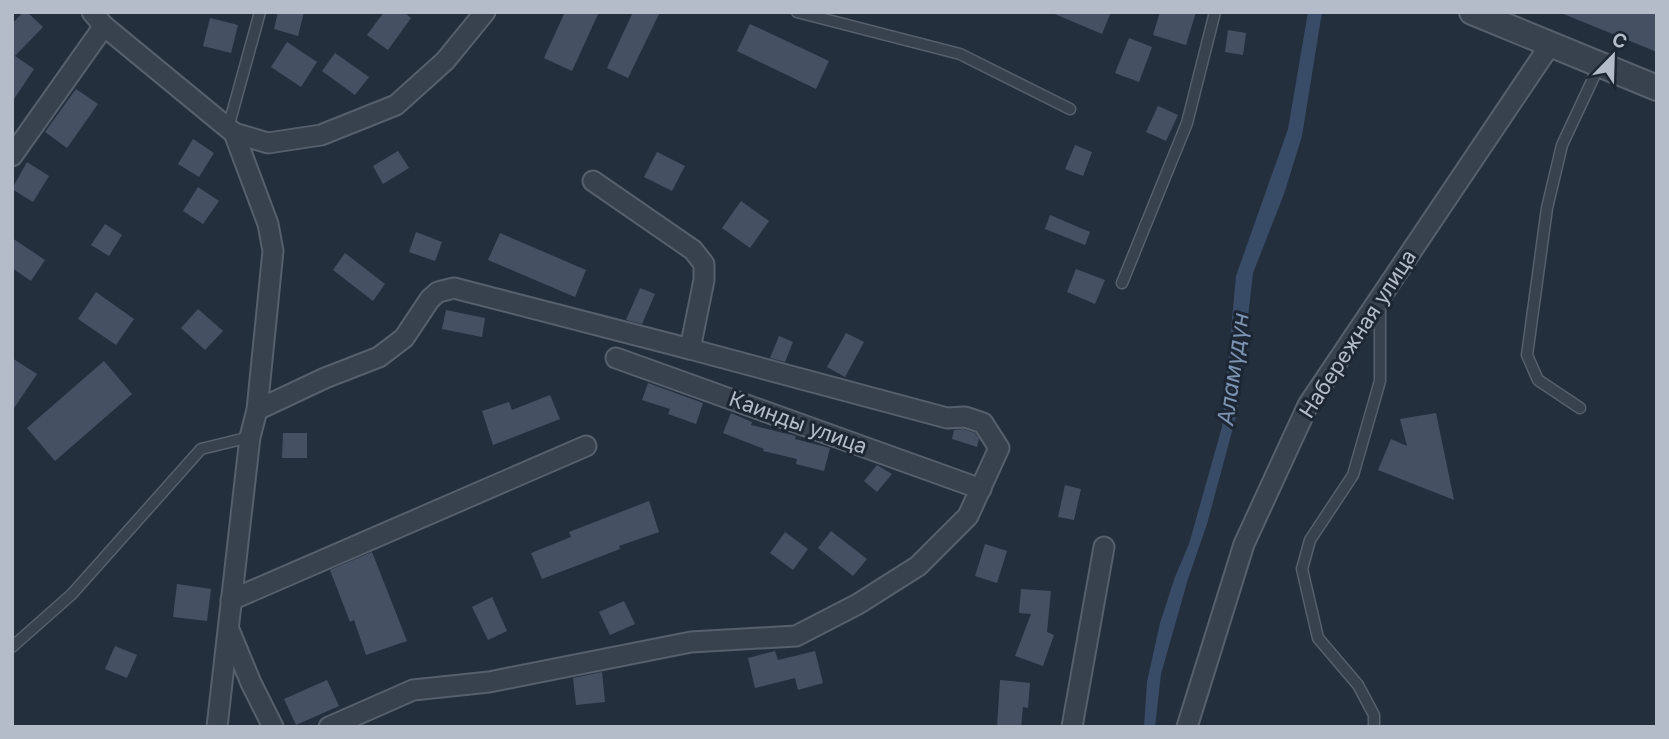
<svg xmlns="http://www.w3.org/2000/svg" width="1669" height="739" font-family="Inter,sans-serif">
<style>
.water{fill:#394c67}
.building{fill:#455162}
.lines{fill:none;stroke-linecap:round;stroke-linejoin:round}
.service-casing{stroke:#565f6c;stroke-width:13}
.minor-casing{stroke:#565f6c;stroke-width:23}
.tertiary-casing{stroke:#565f6c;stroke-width:28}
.service{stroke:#38414e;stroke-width:10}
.minor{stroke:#38414e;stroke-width:19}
.tertiary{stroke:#38414e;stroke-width:24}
.labels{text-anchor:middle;stroke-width:6;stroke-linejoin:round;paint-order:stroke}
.street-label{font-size:21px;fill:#b4bcc9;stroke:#1d2633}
.water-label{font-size:23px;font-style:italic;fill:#7c92b1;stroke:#1d2633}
</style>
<rect width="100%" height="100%" fill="#242f3e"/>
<polygon class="water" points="1308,12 1322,12 1302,136 1284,194 1253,273 1237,413 1207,524 1188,579 1161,674 1155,727 1144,727 1147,682 1160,623 1175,577 1189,544 1222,427 1236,276 1288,129"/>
<g class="building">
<polygon points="23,12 27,12 43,27 15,56 34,69 12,102 12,24"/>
<polygon points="278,12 304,12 298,36 274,29"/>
<polygon points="384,12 404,12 411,18 388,50 367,35"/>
<polygon points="565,12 599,12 572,71 544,58"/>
<polygon points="633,12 660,12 628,78 607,68"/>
<polygon points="1050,12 1111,12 1102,34"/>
<polygon points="1160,12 1196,12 1186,45 1153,35"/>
<polygon points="1561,12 1657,12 1657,52 1561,13"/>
<polygon points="210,18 238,25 231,53 203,46"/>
<polygon points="750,24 829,61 816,89 737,51"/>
<polygon points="1228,30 1246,33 1243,55 1225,52"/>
<polygon points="1129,38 1152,47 1139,82 1115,73"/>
<polygon points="287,42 317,62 301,87 271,67"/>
<polygon points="335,53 369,77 355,95 322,71"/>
<polygon points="76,89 98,104 67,148 45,132"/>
<polygon points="1158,106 1178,115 1166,141 1146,132"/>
<polygon points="193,139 214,153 199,177 178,164"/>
<polygon points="1075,145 1092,152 1083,176 1065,169"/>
<polygon points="398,151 409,168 383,184 373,166"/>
<polygon points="657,152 685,166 672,191 644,177"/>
<polygon points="27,162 49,176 33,202 12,189"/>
<polygon points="198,187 219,201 203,224 183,211"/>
<polygon points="741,201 769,221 750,248 722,228"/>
<polygon points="1050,215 1090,232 1085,245 1045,229"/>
<polygon points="105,224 122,235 109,256 91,245"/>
<polygon points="416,232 442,242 435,261 409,252"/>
<polygon points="500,233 586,270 575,297 488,260"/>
<polygon points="12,238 45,260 31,281 12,268"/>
<polygon points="345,253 385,284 373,301 333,270"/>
<polygon points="1076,269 1105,280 1095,304 1067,292"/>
<polygon points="640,288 655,294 642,324 626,320"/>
<polygon points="96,292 134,319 116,345 78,319"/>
<polygon points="198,309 223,331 205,350 181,328"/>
<polygon points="446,310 485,318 482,337 442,329"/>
<polygon points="846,333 864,342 845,377 827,367"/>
<polygon points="779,336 793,342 785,362 770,358"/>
<polygon points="12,358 37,374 12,411"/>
<polygon points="104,361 132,394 55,461 27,428"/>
<polygon points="648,383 703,403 696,424 668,414 670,409 642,400"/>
<polygon points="550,395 560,419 493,445 482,411 509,402 512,410"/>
<polygon points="731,413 752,422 751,425 796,436 795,439 830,448 824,471 796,464 797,459 763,451 764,449 723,433"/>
<polygon points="1436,413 1454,500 1378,470 1391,439 1407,446 1400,419"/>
<polygon points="963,429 975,433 979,439 977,447 952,439 954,430"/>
<polygon points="283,433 307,433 307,458 282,458"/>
<polygon points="877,465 892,474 877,492 864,481"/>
<polygon points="1065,485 1081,489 1074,520 1058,517"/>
<polygon points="649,501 659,532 619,546 620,549 542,579 531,553 571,537 569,532"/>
<polygon points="831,531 867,559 853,576 818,548"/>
<polygon points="785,532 808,549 793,570 770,553"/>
<polygon points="985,544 1007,551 997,583 975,576"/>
<polygon points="372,552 407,641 366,655 354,620 350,622 330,570"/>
<polygon points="177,584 211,589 207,621 173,617"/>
<polygon points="1021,589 1051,591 1047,632 1054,635 1043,666 1015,656 1031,614 1019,613"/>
<polygon points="492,597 507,631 488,640 472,607"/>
<polygon points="624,601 635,624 610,635 599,612"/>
<polygon points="115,646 137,655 127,678 105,669"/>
<polygon points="775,651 778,660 815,651 823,683 798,690 795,678 755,688 748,658"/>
<polygon points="602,672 605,702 576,705 573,678"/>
<polygon points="327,680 339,706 296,725 284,699"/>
<polygon points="1000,680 1030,683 1028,708 1023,707 1021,727 997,727"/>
</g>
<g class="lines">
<defs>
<g id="service">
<polyline points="797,12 960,54 1070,109"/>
<polyline points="228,128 260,12"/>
<polyline points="1122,283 1187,123 1215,12"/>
<polyline points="1580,408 1538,380 1527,355 1547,208 1562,145 1599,66"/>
<polyline points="12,647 72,594 201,449 250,437"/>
<polyline points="1374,727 1374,715 1358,685 1318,638 1302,569 1310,540 1353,475 1380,381 1380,303"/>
</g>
<g id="minor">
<polyline points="92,12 104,26 234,133 268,224 273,251 257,410 250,437 217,727"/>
<polyline points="234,133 268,143 321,135 396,105 445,61 485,12"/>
<polyline points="12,156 104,26"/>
<polyline points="616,358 981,489"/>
<polyline points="257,410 325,378 379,357 404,338 430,299 438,292 454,288 690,349"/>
<polyline points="231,600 586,446"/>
<polyline points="230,632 251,683 273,727"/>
<polyline points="329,727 413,690 489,682 691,642 796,636 858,604 918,566 968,516 999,448 983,423 965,417 947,418 690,349 704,280 704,264 693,250 593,181"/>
<polyline points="1072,727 1104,547"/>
<polyline points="1187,727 1244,544 1308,405 1550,45"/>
</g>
<polyline id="tertiary" points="1472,12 1657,88"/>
</defs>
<use href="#service" class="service-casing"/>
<use href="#minor" class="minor-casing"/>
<use href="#tertiary" class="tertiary-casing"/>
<use href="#service" class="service"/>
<use href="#minor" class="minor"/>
<use href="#tertiary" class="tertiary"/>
</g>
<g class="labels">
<g class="street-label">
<text transform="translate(1358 334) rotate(-57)" y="7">Набережная улица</text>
<text transform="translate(798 423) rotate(20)" y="7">Каинды улица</text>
</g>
<g class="water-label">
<text transform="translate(1233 369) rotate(-82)" y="8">Аламүдүн</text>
</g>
</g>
<rect width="1669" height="739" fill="none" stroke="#b4bcc9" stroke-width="28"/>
<g transform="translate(1613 56) rotate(23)" stroke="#1d2633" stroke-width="5" paint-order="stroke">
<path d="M0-5L12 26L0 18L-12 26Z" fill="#b4bcc9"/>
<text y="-10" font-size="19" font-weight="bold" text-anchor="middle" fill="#b4bcc9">С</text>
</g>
</svg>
